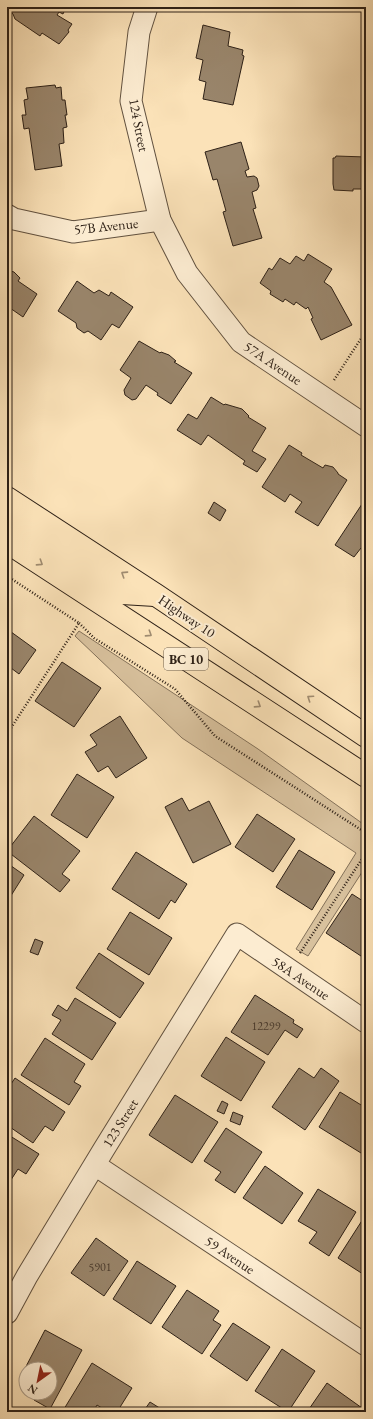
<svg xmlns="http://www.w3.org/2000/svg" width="373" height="1419" font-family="'EB Garamond',serif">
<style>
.green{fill:#d8c19d;stroke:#83715a}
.building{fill:#99856b;stroke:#2e2117}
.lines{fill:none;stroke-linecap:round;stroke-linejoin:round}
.street-casing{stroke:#61513f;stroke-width:23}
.highway-casing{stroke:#2e2117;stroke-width:24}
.path{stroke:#2e2117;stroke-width:2.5;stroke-dasharray:1 2;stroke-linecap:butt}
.street{stroke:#fcecd1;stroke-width:21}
.highway{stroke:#fbe2b8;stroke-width:22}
.oneway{stroke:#9f8b70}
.labels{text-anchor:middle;stroke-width:4;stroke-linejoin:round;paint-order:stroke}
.number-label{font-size:12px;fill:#493a2c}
.shield{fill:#fcecd1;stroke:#6c5e4f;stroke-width:1}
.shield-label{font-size:13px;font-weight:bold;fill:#2e2117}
.street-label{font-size:14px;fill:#2e2117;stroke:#fcecd1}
</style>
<rect width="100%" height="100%" fill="#fbe2b8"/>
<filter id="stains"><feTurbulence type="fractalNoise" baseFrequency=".005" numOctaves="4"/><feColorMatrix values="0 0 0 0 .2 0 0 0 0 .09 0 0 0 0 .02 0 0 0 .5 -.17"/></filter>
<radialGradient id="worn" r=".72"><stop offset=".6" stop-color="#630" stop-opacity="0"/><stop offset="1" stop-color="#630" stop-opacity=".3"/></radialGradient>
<polygon class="green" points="79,631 258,749 366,826 366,866 308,956 296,949 356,853 182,738 75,636"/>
<g class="building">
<polygon points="8,7 66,7 63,14 59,12 57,15 72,24 68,30 69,32 59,44 42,33 40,36 15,19 13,14 7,9"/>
<polygon points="203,25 230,32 228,46 243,50 242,55 244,56 233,105 203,99 206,82 199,80 203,60 196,58"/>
<polygon points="55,85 56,88 61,87 62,100 65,100 67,115 65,115 67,127 63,128 64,143 59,144 62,166 35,170 29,128 24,129 22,115 26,115 24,100 28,99 26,88"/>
<polygon points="241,142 249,169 245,171 247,177 254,176 257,178 259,186 257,190 252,192 256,208 253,209 262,238 233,246 223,212 226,211 217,179 213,180 205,152"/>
<polygon points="336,156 366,157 366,189 353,189 353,191 334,190 333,184 333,158 335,158"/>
<polygon points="308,254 332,269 324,282 331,287 352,325 321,340 311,319 313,318 308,307 306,309 296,302 294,305 285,299 283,302 270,294 271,291 260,283 269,268 272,270 280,258 290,264 296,256 304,261"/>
<polygon points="7,270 14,272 20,278 18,281 37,294 23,317 10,308 7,312"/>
<polygon points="77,281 94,293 99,290 109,296 111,292 133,307 119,328 112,324 101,340 88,331 84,333 77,328 76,323 58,311"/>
<polygon points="139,341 160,353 161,352 169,355 176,361 174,362 192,373 171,404 157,395 158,393 146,385 136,399 132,400 125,395 124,390 131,378 120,370"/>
<polygon points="366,346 366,354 362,351"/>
<polygon points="211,397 224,405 225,404 242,409 249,416 248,417 266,428 252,451 266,459 257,472 243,464 245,461 208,435 201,445 177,430 188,414 197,419"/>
<polygon points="289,445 302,453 301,455 323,468 325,465 333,467 338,473 338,474 347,480 318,526 295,512 302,502 290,494 285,502 262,487"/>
<polygon points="366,498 366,547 364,549 361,548 354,557 335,545"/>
<polygon points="214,502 226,510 220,521 208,513"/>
<polygon points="7,629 36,650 19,674 7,665"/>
<polygon points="62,662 101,688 74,727 35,701"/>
<polygon points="120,716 147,758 116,778 108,766 98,772 85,752 97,745 90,735"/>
<polygon points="77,774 114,797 87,838 51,815"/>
<polygon points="182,798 189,811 209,801 231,844 193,863 165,807"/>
<polygon points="257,814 295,839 273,872 235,847"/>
<polygon points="34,816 80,851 62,874 70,880 60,892 7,851"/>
<polygon points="299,850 335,872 312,910 276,887"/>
<polygon points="136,852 187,884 175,903 171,900 159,919 112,889"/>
<polygon points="7,863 24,875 7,902"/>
<polygon points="352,894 366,903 366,955 364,958 326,933"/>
<polygon points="130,912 172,938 149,975 107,949"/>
<polygon points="35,939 43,942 38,955 30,952"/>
<polygon points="99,953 144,983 120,1018 76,988"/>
<polygon points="255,995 294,1020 293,1023 303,1029 297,1038 285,1030 268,1055 231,1032"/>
<polygon points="75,998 116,1023 92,1060 52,1034 61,1020 52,1015 58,1005 67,1011"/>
<polygon points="226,1037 265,1062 241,1101 201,1076"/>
<polygon points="45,1038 85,1064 74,1082 81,1086 69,1105 21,1075"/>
<polygon points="299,1068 314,1078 321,1068 339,1081 305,1130 272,1107"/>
<polygon points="15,1078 65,1112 53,1131 45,1126 33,1143 7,1125 7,1090"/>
<polygon points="340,1092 366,1108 366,1112 364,1116 366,1117 366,1146 361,1153 319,1127"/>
<polygon points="175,1095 218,1122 192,1163 149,1135"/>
<polygon points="222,1101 228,1104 224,1114 217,1111"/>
<polygon points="233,1112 243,1116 240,1125 230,1121"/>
<polygon points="226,1128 262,1152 235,1193 215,1180 221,1172 204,1161"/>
<polygon points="7,1134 39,1154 26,1174 18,1169 7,1186"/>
<polygon points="265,1166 303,1193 282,1224 243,1198"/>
<polygon points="318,1189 356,1212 329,1256 309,1243 317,1232 298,1221"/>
<polygon points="363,1219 366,1221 366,1276 338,1258"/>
<polygon points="96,1238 128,1261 104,1296 71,1273"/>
<polygon points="137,1261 176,1286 151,1324 113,1299"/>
<polygon points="187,1290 219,1311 213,1320 221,1325 202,1354 162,1327"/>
<polygon points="233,1323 270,1347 247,1381 210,1356"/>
<polygon points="45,1330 82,1350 50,1409 34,1400 38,1393 50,1393 50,1369 26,1369 26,1381 20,1378"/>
<polygon points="282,1349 315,1371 288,1412 255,1391"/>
<polygon points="92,1363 132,1388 117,1412 108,1412 97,1405 93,1412 68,1412 64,1409"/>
<polygon points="327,1383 362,1408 359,1412 307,1412"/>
<polygon points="150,1402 166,1412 143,1412"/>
</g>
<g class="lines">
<defs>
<g id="street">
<polyline points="147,7 139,32 131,101 160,220 187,273 241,342 366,426"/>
<polyline points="7,215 14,219 73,232 160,220"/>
<polyline points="95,1165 366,1345"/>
<polyline points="7,1313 27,1276 104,1149 237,934 366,1022"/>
</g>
<g id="highway">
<polyline points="7,498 156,595 366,736"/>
<polyline points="7,519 122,593 155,595"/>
<polyline points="7,542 366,776"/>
</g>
</defs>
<use href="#street" class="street-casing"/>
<use href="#highway" class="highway-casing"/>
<g class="path">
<polyline points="334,380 366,331"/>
<polyline points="7,576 79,623 11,728 7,730"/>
<polyline points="79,623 94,638 175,689 215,736 366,833"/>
<polyline points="300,953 366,853"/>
</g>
<use href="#street" class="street"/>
<use href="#highway" class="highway"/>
</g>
<defs><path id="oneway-chevron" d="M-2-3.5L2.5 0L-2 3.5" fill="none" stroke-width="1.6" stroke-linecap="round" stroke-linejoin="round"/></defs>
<g class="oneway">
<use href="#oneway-chevron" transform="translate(40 563) rotate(33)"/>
<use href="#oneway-chevron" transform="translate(124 574) rotate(-147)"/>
<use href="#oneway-chevron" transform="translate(149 634) rotate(33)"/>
<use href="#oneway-chevron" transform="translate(310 698) rotate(-146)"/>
<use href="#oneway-chevron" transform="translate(258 705) rotate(33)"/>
</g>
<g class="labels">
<g class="number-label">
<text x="266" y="1030">12299</text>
<text x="100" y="1271">5901</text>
</g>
<rect class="shield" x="164" y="648" width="44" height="22" rx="3"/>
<g class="shield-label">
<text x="186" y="664">BC 10</text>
</g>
<g class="street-label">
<text transform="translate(139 125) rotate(79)" y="5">124 Street</text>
<text transform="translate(106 226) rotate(-6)" y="5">57B Avenue</text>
<text transform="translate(273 363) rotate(34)" y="5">57A Avenue</text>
<text transform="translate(187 616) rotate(34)" y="5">Highway 10</text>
<text transform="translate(301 978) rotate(34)" y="5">58A Avenue</text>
<text transform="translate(120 1123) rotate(-58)" y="5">123 Street</text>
<text transform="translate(230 1255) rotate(34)" y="5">59 Avenue</text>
</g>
</g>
<rect width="373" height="1419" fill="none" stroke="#fbe2b8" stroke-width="24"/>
<rect x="8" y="8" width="357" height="1403" fill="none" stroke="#2e2117" stroke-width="2"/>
<rect x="12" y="12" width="349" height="1395" fill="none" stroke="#2e2117"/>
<g transform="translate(38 1381) rotate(213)"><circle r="19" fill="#fcecd1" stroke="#aa9b87"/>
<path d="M0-3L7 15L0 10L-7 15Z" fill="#8f2418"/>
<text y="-6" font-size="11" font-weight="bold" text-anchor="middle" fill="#2e2117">N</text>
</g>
<rect width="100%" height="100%" filter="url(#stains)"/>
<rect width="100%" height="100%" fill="url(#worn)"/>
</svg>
